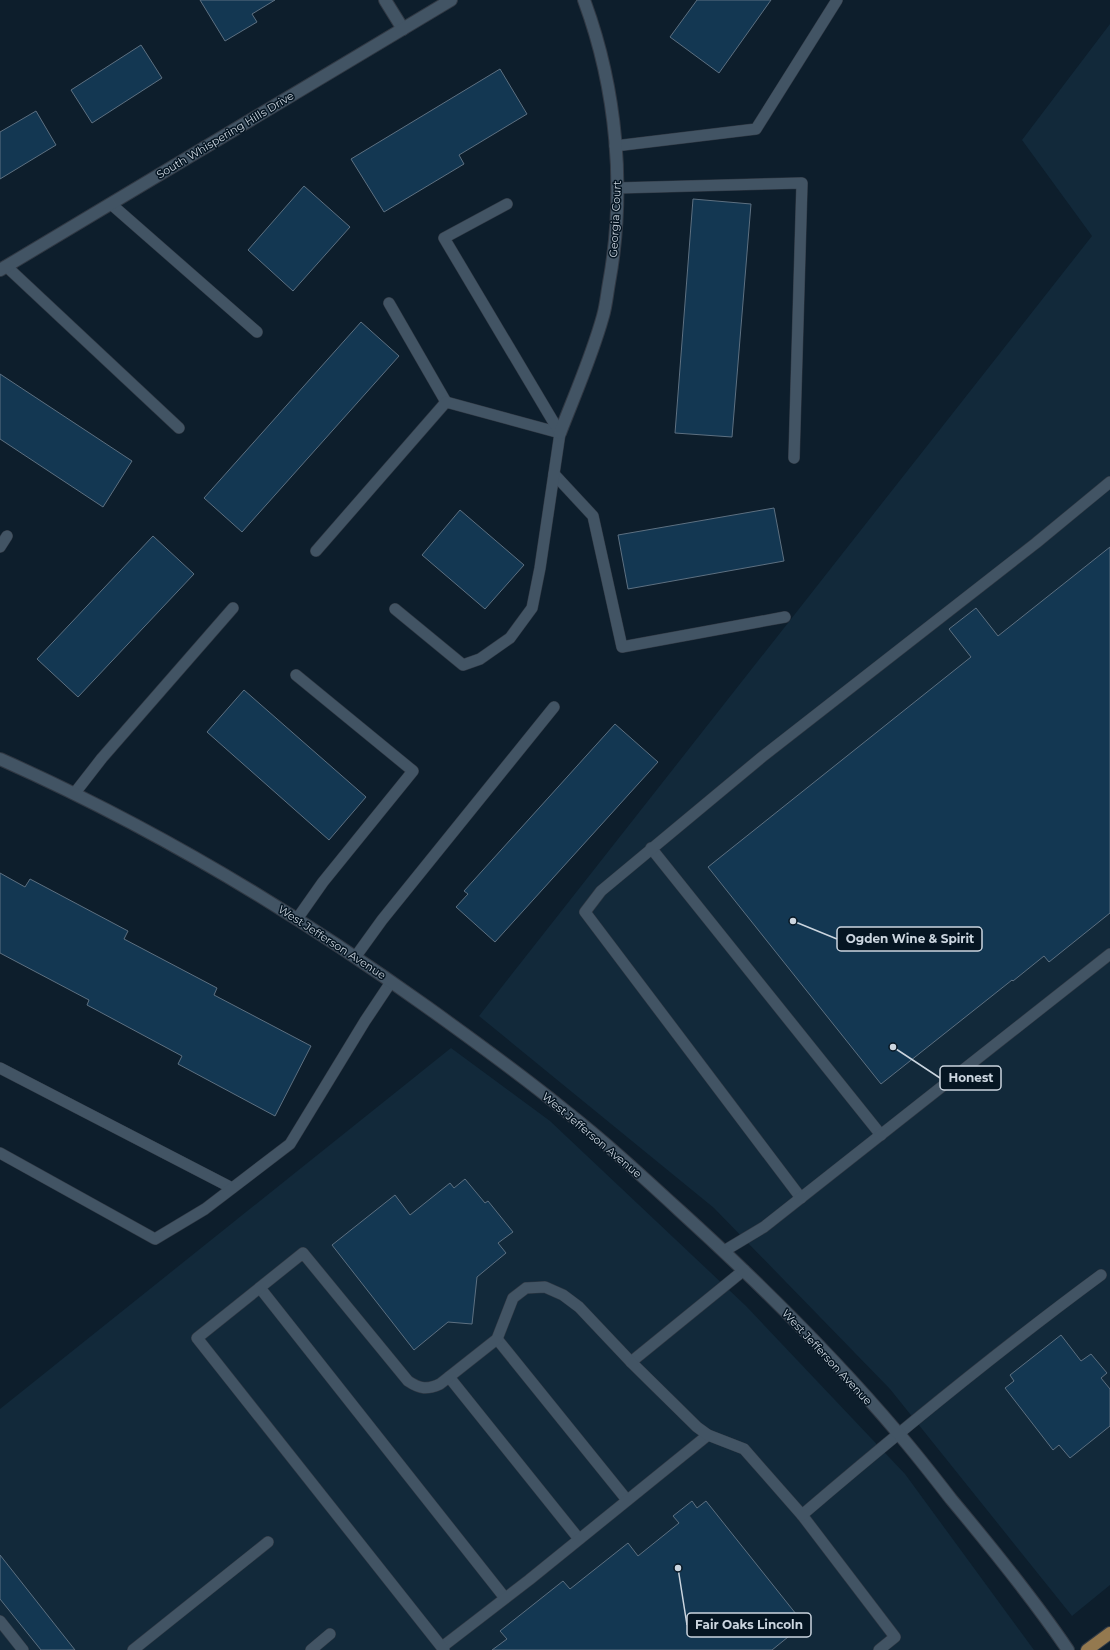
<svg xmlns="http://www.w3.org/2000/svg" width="1110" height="1650" font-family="Montserrat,sans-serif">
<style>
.built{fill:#12293a}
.building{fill:#133752;stroke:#5d7081}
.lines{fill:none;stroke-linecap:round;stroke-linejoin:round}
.lane-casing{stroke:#313944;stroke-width:12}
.street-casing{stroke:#313944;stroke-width:14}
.secondary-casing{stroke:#313944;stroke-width:14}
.primary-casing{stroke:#313944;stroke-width:14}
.lane{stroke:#425464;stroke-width:11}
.street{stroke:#425464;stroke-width:12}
.secondary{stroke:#425464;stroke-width:12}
.primary{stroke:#94794f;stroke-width:12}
.labels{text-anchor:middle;stroke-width:3;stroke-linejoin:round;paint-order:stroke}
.street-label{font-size:11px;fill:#cbd5df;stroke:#051522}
.leader{fill:none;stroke:#cbd5df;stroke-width:1.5}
.callout-dot{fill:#cbd5df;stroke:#051522;stroke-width:1.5}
.callout{fill:#051522;stroke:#cbd5df;stroke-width:1.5}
.callout-label{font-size:12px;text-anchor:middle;font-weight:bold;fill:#cbd5df}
</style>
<rect width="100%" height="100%" fill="#0d1e2c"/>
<g class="built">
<polygon points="1110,24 1110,1585 1072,1616 890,1389 714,1208 479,1016 1092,236 1022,140"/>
<polygon points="451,1048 550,1121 746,1306 905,1474 1034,1650 0,1650 0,1409"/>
</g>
<g class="building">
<polygon points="200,0 275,0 252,14 257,22 225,41"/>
<polygon points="697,0 771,0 719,73 670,37"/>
<polygon points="141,45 162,78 92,123 71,90"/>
<polygon points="500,69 527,114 459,155 464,164 384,212 351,159"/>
<polygon points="36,111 56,145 0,179 0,132"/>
<polygon points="304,186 350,227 293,291 248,250"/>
<polygon points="693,199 751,204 732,437 675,433"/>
<polygon points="361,322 399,356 242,532 204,498"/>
<polygon points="0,374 132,461 103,507 0,439"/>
<polygon points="774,508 784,561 628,589 618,535"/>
<polygon points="460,510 524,565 485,609 422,555"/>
<polygon points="153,536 194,574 78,697 37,659"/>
<polygon points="1110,547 1110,913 1049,962 1044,956 1013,981 1012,980 881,1084 708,867 971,657 949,629 976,608 998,636"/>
<polygon points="244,690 366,797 329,840 207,732"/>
<polygon points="615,724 658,762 495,942 456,907 468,894 464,891"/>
<polygon points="0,873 25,887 30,879 128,931 124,939 217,988 214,995 311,1046 275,1116 178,1064 182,1056 87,1005 89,1000 0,953"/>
<polygon points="465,1179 485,1203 488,1201 513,1232 498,1243 506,1253 477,1277 472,1324 448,1322 414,1350 332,1245 395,1195 410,1215 450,1183 454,1188"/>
<polygon points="1061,1335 1081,1361 1091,1354 1107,1373 1101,1378 1110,1389 1110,1426 1070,1458 1059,1445 1053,1450 1005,1388 1014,1381 1010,1375"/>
<polygon points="692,1501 697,1508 706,1501 804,1624 772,1650 492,1650 507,1639 500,1631 563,1581 570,1589 628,1543 638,1556 679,1523 673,1516"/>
<polygon points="0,1555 75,1650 41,1650 0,1599"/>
</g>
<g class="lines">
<defs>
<g id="lane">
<polyline points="615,146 756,129 837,0"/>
<polyline points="617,188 802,183 794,458"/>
<polyline points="111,204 257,332"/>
<polyline points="6,266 179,428"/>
<polyline points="389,303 446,402"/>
<polyline points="554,474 593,516 622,647 785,617"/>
<polyline points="0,547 7,536"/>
<polyline points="316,551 446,402 560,433"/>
<polyline points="395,609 463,665 480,659 510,638 532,608 540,568 560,433 444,238 507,204"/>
<polyline points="296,675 413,771 323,882 297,919"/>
<polyline points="74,794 102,758 233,608"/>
<polyline points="651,848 881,1135"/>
<polyline points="356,956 382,920 554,707"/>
<polyline points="0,1068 232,1188"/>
<polyline points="0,1153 155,1239 205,1209 290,1144 365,1021 391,982"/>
<polyline points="801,1198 585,912 601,891 762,757 1036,543 1110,482"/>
<polyline points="724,1251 764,1227 1110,954"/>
<polyline points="260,1288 505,1598"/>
<polyline points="497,1339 627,1500"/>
<polyline points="631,1362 744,1270"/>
<polyline points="449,1377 579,1539"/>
<polyline points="802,1515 895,1637 879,1650"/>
<polyline points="0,1621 23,1650"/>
<polyline points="442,1647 529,1580 708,1435"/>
<polyline points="133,1650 268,1542"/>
<polyline points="311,1650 330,1634"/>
<path d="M 444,1650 L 197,1338 L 303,1253 L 408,1381 C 420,1389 427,1390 440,1384 L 497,1339 L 513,1298 L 526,1288 L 545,1287 L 563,1295 L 579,1307 L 631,1362 L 697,1427 L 708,1435 L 744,1449 L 802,1515 C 899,1432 998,1351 1101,1275"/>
</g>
<g id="street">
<polyline points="385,0 403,29"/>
<polyline points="0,270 451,0"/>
<path d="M 560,433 C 575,394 592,356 603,316 C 606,306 607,294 609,283 C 626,190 617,89 584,0"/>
</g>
<path id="secondary" d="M 0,759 C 151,826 293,911 427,1007 C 473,1040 519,1073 563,1109 C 604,1141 642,1176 680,1211 C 757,1281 831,1354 898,1433 C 916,1454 934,1477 951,1499 C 992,1548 1032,1597 1068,1650"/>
<polyline id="primary" points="1087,1650 1110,1633"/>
</defs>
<use href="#lane" class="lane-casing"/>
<use href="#street" class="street-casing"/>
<use href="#secondary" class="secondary-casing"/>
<use href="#primary" class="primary-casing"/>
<use href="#lane" class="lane"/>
<use href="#street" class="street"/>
<use href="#secondary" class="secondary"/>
<use href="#primary" class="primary"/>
</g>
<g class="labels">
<g class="street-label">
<text transform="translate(225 135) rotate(-31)" y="4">South Whispering Hills Drive</text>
<text transform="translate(615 219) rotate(-87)" y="4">Georgia Court</text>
<text transform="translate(332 942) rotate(33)" y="4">West Jefferson Avenue</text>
<text transform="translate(592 1135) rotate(40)" y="4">West Jefferson Avenue</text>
<text transform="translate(827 1357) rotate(47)" y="4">West Jefferson Avenue</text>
</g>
</g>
<path class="leader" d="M793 921L837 939M893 1047L940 1078M678 1568L687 1625"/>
<g class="callout-dot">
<circle cx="793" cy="921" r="4"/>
<circle cx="893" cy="1047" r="4"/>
<circle cx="678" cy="1568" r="4"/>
</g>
<g class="callout">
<rect x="837" y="927" width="145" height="24" rx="4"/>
<rect x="940" y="1066" width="61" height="24" rx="4"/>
<rect x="687" y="1613" width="124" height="24" rx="4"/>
</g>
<g class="callout-label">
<text x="910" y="943">Ogden Wine &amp; Spirit</text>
<text x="971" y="1082">Honest</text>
<text x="749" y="1629">Fair Oaks Lincoln</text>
</g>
</svg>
